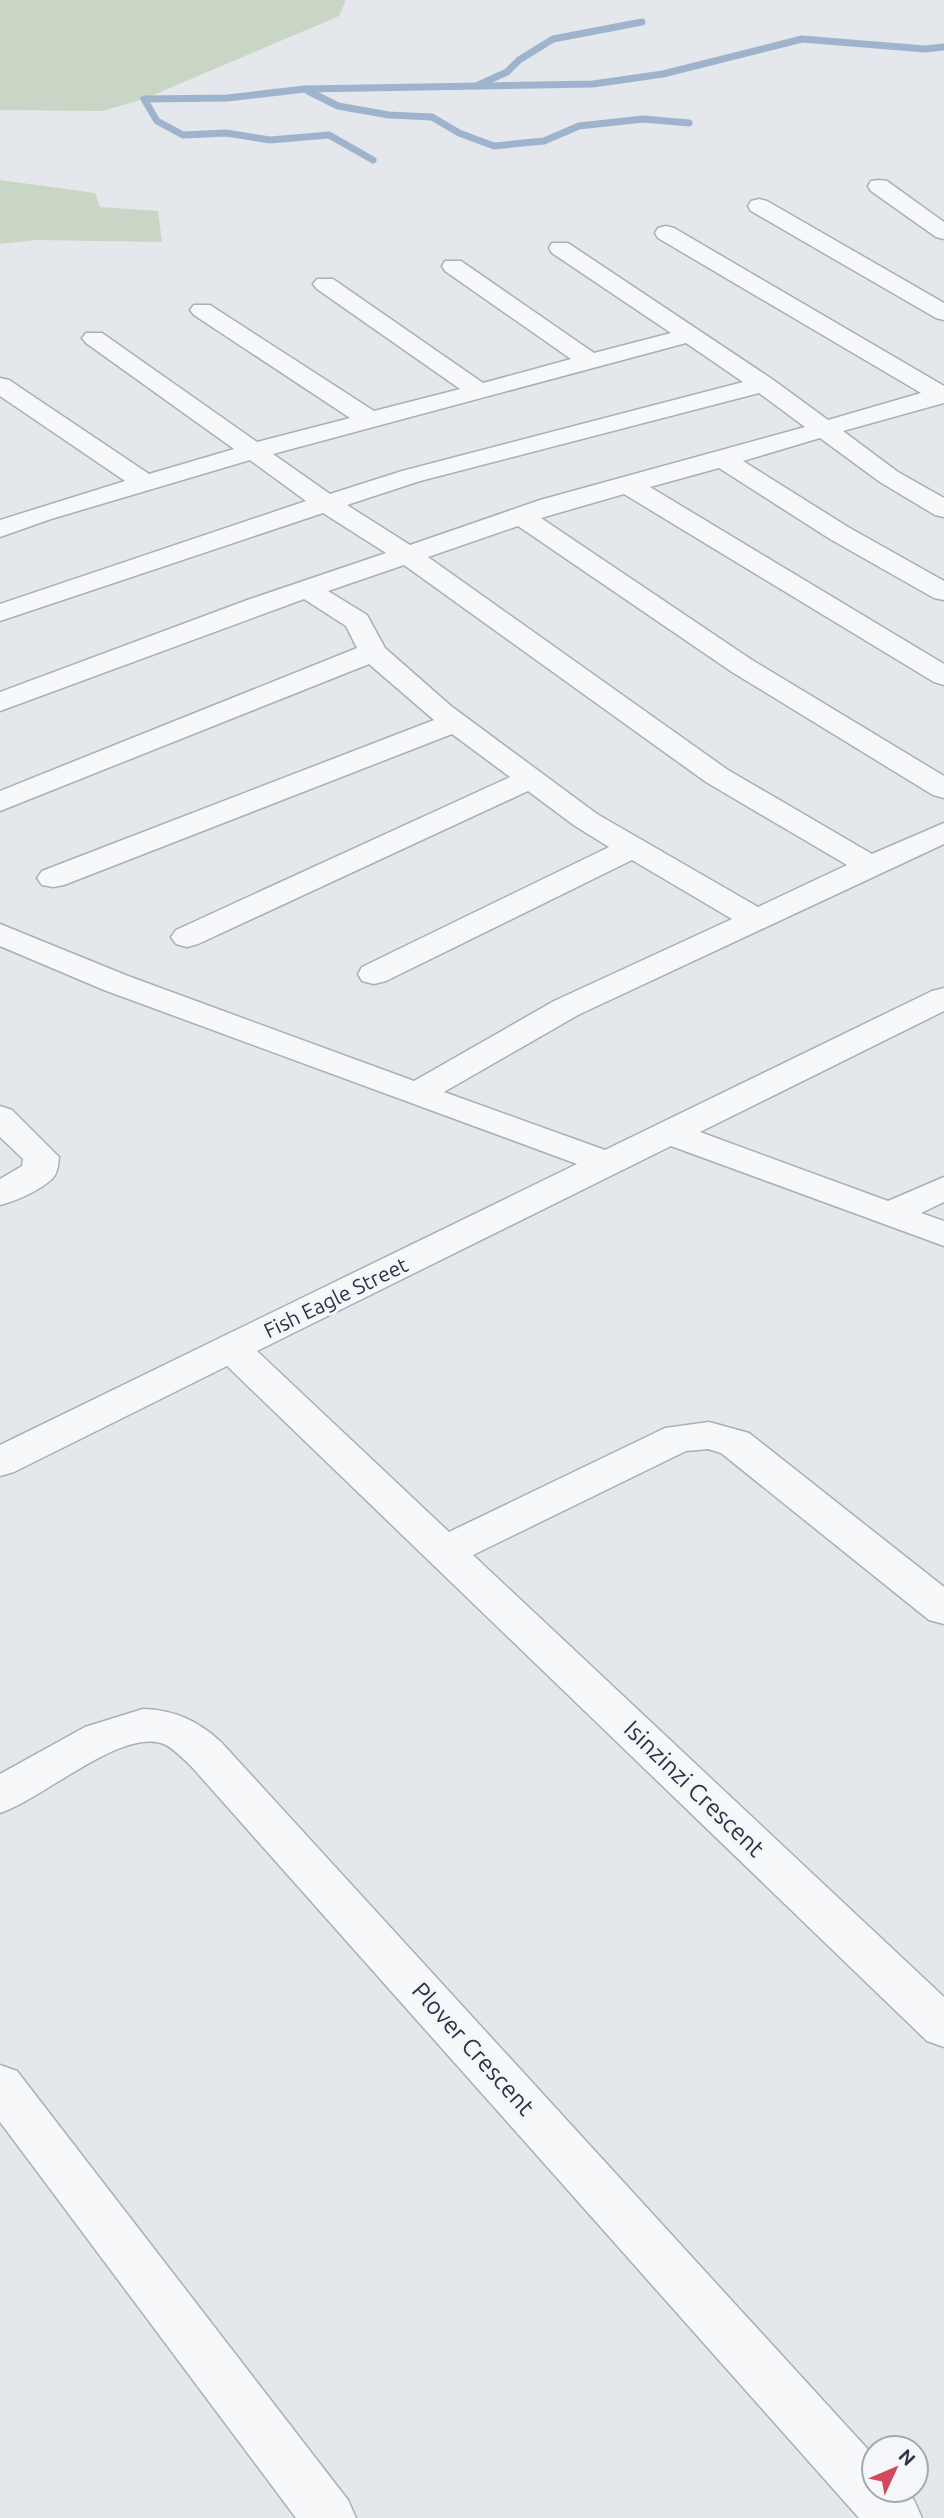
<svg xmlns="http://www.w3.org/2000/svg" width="944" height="2518" font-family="Ubuntu,sans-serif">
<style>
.green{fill:#c9d6c5}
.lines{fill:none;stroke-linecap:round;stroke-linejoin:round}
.stream{stroke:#9fb4cc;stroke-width:7}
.minor-casing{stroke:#a9aeb7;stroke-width:3}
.minor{fill:#f7f8fa;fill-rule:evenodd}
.labels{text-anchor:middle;stroke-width:6;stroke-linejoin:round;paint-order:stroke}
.street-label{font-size:21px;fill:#2b3445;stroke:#f4f6f9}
.near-street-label{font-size:24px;fill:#2b3445;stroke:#f4f6f9}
</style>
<rect width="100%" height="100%" fill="#e4e7ec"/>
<g class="green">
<polygon points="0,0 346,0 339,16 144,99 102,111 0,110"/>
<polygon points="0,180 95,193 100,207 158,211 162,242 35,240 0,244"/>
</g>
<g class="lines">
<g class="stream">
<polyline points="476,86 507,72 519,60 553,39 642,22"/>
<polyline points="308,91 338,106 389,115 432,117 459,133 494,146 544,141 579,126 643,119 689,123"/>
<polyline points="373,160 329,135 270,140 226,133 183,135 157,121 144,99 227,98 305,89 593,84 663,74 802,39 925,49 944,47"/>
</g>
<defs>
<g id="minor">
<polygon points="879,180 887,181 944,222 944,239 936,237 871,191 868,186 871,181"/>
<polygon points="759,199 767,201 944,303 944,320 936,318 751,211 748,206 751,201"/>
<path d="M 666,226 L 674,228 L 944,386 L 944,403 L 843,431 L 898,472 L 944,498 L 944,517 L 935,515 L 880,482 L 820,438 L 743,461 L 848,527 L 944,581 L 944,600 L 934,598 L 830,539 L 719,468 L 650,487 L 944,664 L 944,685 L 934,682 L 624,494 L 541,518 L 752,660 L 944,776 L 944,798 L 933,795 L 732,672 L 518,526 L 428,557 L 728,770 L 872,854 L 944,823 L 944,844 L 578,1015 L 444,1092 L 605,1150 L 932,991 L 944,988 L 944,1011 L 700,1132 L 888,1201 L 944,1177 L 944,1202 L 921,1213 L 944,1221 L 944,1246 L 671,1146 L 257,1351 L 449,1532 L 665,1428 L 709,1422 L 749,1433 L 944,1587 L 944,1624 L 929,1620 L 721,1453 L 708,1449 L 686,1451 L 473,1555 L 944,1997 L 944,2047 L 927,2041 L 227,1366 L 14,1472 L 0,1476 L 0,1445 L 577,1164 L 104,990 L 0,946 L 0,924 L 128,976 L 414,1081 L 554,1001 L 732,919 L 632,860 L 386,981 L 374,984 L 362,981 L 358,974 L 362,967 L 609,847 L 575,826 L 528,791 L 198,944 L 187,947 L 176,944 L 171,937 L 176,930 L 510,777 L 452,734 L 64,885 L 53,887 L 42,885 L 37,878 L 42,871 L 434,720 L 369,664 L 0,811 L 0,791 L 357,648 L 346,626 L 304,599 L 0,711 L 0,692 L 250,599 L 386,553 L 323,513 L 0,621 L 0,604 L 306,501 L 250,460 L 51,519 L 0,537 L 0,520 L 125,481 L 0,396 L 0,378 L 9,380 L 149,474 L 234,449 L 86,343 L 82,338 L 86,333 L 102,333 L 257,442 L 350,418 L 194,315 L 190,310 L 194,305 L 210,305 L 374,411 L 460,389 L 317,289 L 313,284 L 317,279 L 333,279 L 483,383 L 571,359 L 445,271 L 442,266 L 445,261 L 461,261 L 594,353 L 671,333 L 552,253 L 549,248 L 552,243 L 568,243 L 772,379 L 828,420 L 921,393 L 658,238 L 655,233 L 658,228 ZM 686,343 L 743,382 L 402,471 L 330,494 L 273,454 ZM 759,393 L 805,427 L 540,500 L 410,545 L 347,505 L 420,481 ZM 404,565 L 706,782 L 847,865 L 758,907 L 597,814 L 451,706 L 385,648 L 367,615 L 328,591 Z"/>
<path d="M 0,1106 L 12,1110 L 59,1157 C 58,1165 58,1173 52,1179 C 39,1191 16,1201 0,1205 L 0,1179 L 22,1166 L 23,1159 L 0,1137 Z"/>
<path d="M 143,1709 C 175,1710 198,1721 221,1742 L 874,2456 L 874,2490 L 905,2490 L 914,2500 L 922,2518 L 859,2518 L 191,1766 C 182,1758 172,1746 161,1743 C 119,1730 41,1800 0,1813 L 0,1774 L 85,1727 Z"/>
<polygon points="0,2065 17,2071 348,2500 356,2518 296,2518 0,2122"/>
</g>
</defs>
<use href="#minor" class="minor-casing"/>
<use href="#minor" class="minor"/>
</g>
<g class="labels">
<g class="street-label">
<text transform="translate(336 1298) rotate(-26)" y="7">Fish Eagle Street</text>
</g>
<g class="near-street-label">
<text transform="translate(694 1789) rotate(44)" y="8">Isinzinzi Crescent</text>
<text transform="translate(473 2049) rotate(48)" y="8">Plover Crescent</text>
</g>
</g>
<g transform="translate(895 2469) rotate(46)"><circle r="33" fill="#f4f6f9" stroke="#a4a8b1" stroke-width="2"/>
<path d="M0-5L12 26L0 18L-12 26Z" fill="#d1495b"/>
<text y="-10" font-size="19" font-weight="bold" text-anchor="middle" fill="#2b3445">N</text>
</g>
</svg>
